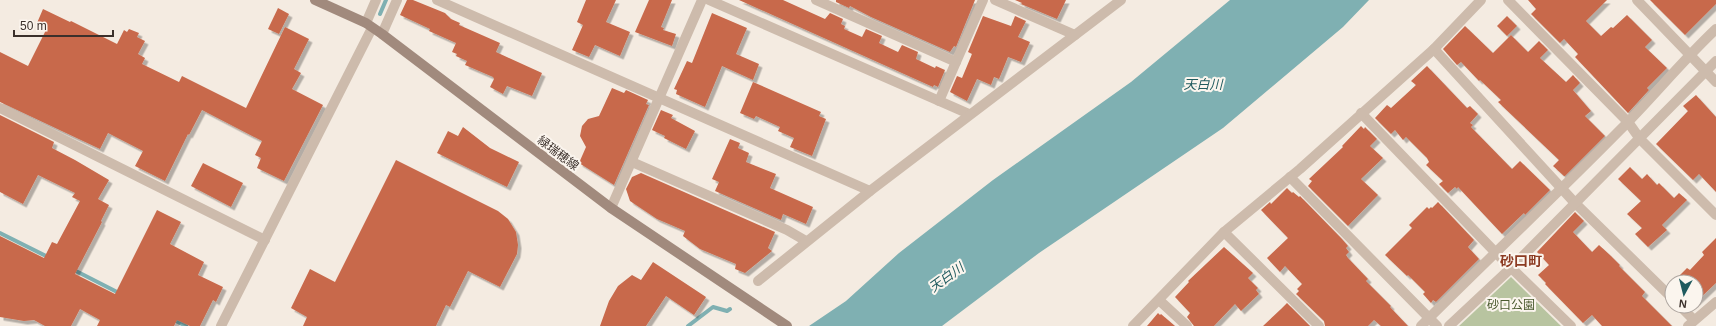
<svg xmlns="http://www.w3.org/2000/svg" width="1716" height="326" font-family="Arial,'Noto Sans JP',sans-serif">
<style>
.green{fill:#b8c4a0}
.water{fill:#7fb0b2}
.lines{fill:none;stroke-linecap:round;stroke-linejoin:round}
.stream{stroke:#7fb0b2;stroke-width:4}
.building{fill:#c8694b;filter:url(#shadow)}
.street{stroke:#cdbbac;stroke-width:10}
.secondary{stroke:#a18a7d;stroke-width:10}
.labels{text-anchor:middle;stroke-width:4;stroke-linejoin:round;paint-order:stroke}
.street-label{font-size:12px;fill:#3b302b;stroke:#fbf5ee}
.park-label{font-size:12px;fill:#4a5a2e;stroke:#fbf5ee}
.water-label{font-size:13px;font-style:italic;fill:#1f5a5e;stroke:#fbf5ee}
.quarter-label{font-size:14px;font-weight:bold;fill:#8c3b22;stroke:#fbf5ee}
</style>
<defs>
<filter id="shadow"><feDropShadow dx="3.5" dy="3.5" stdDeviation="0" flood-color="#0004"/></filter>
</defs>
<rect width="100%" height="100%" fill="#f4ebe1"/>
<polygon class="green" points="1511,277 1561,326 1459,326"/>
<polygon class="water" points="1230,0 1369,0 1343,27 1223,128 1039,253 942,326 809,326 846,301 899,253 993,180 1131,82"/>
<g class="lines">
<g class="stream">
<polyline points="380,14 386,0"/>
<polyline points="0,233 50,258"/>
<polyline points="72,269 121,294"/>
<polyline points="172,319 186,326"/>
<polyline points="688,326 713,307 727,311 730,309"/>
</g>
</g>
<g class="building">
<polygon points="407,0 413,0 445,13 451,19 460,23 459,25 500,43 496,52 542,73 532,96 507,86 503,94 490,87 494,79 493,77 465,65 467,61 456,56 457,54 452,52 456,43 429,31 430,29 400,15"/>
<polygon points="586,0 616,0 606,22 630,32 620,56 595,45 589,57 572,50 583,25 577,22"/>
<polygon points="649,0 672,0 661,27 664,28 663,30 676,34 672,46 635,32"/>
<polygon points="739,0 783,0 825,19 830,13 843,19 841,24 845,26 844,29 862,37 866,29 882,36 879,43 898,52 902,45 918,52 916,59 935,68 936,66 945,70 938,87 934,85 933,87"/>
<polygon points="836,0 975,0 956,47 954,46 950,52 871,17 850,6 849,8 836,2"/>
<polygon points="1015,0 1066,0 1057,19 1021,4 1022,3"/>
<polygon points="1528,0 1607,0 1586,21 1601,36 1611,27 1613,28 1627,15 1652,40 1645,47 1667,68 1647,88 1649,90 1628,113 1575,57 1578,54 1564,39 1560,43 1531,14 1536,9"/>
<polygon points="1650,0 1716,0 1716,4 1685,35"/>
<polygon points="278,8 289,14 279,34 268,29"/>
<polygon points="43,9 70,22 71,21 117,44 124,30 127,32 129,29 139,33 137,37 145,41 138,54 145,58 142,64 179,82 182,76 246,108 285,27 309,39 294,69 301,73 292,89 323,105 284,181 257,168 261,158 255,155 262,141 202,110 189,135 188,134 165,181 135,166 143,151 108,133 100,149 0,102 0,52 28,66 47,28 37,23"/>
<polygon points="712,13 747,28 736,54 759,64 753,80 722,66 705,107 676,94 677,90 674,89 687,61 692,63"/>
<polygon points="983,16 1011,26 1015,16 1026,21 1018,37 1030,42 1021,62 1008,57 999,79 994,77 991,85 977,79 967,101 950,92 957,76 962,78 972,54 968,52"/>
<polygon points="1507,16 1517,26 1507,36 1497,26"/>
<polygon points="1465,26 1493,53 1511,35 1528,52 1539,41 1548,50 1540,58 1566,82 1573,75 1580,83 1573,90 1591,111 1585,116 1605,136 1565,176 1564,176 1553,166 1559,160 1498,102 1501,100 1480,80 1479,81 1461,62 1457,65 1443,49"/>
<polygon points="1427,66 1467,108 1470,106 1478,114 1470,123 1473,125 1471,127 1512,169 1520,161 1550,190 1525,215 1524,213 1502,234 1458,187 1457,189 1455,187 1448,193 1439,184 1443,181 1426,165 1429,162 1427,158 1406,137 1403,140 1395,130 1391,134 1375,118 1387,105 1391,108 1416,85 1411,81"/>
<polygon points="753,82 821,112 819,116 826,119 812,156 790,147 794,138 778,131 780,127 756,116 754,119 740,113"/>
<polygon points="612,88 624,93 626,90 648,100 646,104 649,105 614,185 579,163 586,147 580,136 582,126 588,119 599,116"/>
<polygon points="1696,95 1716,117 1716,192 1699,174 1693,180 1656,144 1688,111 1683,106"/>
<polygon points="661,110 673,115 671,118 695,131 686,149 664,138 665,136 652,130"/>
<polygon points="0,115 54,142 52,148 75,160 109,180 98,199 109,205 101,221 102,222 75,274 115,294 157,210 181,222 170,244 204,262 198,275 223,287 216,302 213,300 200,326 190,326 177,320 174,326 97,326 100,320 80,309 71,326 45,326 34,320 24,321 0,317 0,236 44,258 52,242 57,244 80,201 72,197 75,193 38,175 23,204 0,192"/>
<polygon points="1361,126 1364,129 1365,127 1377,139 1370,146 1383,158 1361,179 1378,195 1348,226 1308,186 1312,181 1309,179 1343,147 1342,146"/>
<polygon points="463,127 490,148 519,162 507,187 437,153 448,131 458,136"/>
<polygon points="730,139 740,143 738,148 749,153 746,162 776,174 770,188 813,207 806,224 783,214 781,220 715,191 719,182 712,179"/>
<polygon points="396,160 498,211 508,219 516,232 518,245 517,254 500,287 468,271 450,307 446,305 436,326 303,326 307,317 291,308 310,269 335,282"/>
<polygon points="203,163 243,183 231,207 191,186"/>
<polygon points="1630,167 1642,179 1647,174 1657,185 1659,183 1674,198 1679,193 1687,200 1662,225 1667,230 1648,247 1635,234 1642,228 1627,214 1641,201 1618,179"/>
<polygon points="641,173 775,232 768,248 772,251 745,273 735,269 736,264 700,249 683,236 685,231 657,219 630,201 626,189 632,177"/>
<polygon points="1287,188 1292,193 1293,192 1299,197 1300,196 1342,239 1348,246 1346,248 1349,252 1346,255 1348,258 1368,279 1366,281 1391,306 1390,307 1408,326 1381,326 1374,320 1368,326 1325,326 1324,321 1296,294 1299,291 1297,289 1302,284 1285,266 1280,272 1267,258 1288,238 1261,210 1270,202 1271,204"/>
<polygon points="1438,202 1474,240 1468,247 1479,259 1436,302 1433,300 1431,303 1423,294 1425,292 1408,275 1407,276 1385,255 1412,228 1409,225 1427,207 1429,209 1431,207 1432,208"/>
<polygon points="1575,212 1584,221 1573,232 1592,252 1599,245 1611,256 1620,265 1619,266 1645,292 1642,296 1672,326 1602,326 1592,315 1583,323 1545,284 1546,283 1538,275 1549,265 1537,252"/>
<polygon points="1716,238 1716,283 1696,302 1696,282 1673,282 1687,268 1690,270 1704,255 1702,252"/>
<polygon points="1224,247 1253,273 1248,278 1258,288 1256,290 1259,294 1241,311 1235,304 1214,326 1194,326 1187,317 1190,313 1175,297 1189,282 1188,281"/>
<polygon points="653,262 706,297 694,315 666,296 646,326 600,326 609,301 618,286 632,275 641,280"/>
<polygon points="1287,303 1310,326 1263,326 1281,309"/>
<polygon points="1158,313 1160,315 1161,314 1175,326 1147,326"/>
</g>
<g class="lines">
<g class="street">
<polyline points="437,0 870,191"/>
<polyline points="709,0 969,114"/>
<polyline points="816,0 956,62"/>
<polyline points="995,0 1075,35"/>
<polyline points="1508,0 1628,122 1640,139 1716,215"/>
<polyline points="1637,0 1716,82"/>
<polyline points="366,23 376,0"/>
<polyline points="382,34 397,0"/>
<polyline points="1434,49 1575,203 1672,298"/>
<polyline points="939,101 983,0"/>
<polyline points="0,108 265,240"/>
<polyline points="1361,113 1496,253 1571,326"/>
<polyline points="632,162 787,230 806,241"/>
<polyline points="1290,177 1437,326"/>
<polyline points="611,208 702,0"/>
<polyline points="1224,232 1319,326"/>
<polyline points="758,281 870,191 1121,0"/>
<polyline points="1159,300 1187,326"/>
<polyline points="1680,306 1694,320"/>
<polyline points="221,326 372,28"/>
<polyline points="1133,326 1224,232 1300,169 1434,49 1481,0"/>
<path d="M 1421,326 C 1487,260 1555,196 1620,130 C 1653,97 1682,61 1716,29"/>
<polyline points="1449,326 1511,268 1716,61"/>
<polyline points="1688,326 1716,302"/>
</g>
<polyline class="secondary" points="315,0 366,23 382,34 611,208 787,326"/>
</g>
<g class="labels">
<g class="street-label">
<text transform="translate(558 153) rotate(37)" y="4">緑瑞穂線</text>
</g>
<g class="park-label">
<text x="1511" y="309">砂口公園</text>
</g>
<g class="water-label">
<text x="1203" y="89">天白川</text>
<text transform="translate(946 277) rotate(-36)" y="5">天白川</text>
</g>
<g class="quarter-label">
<text x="1521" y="266">砂口町</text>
</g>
</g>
<g transform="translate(1684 294) rotate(187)"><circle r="19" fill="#fbf5ee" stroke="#aea6a0"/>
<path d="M0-3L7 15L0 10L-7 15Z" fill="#1f5a5e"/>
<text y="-6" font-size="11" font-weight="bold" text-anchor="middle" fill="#3b302b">N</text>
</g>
<path d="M14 30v6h99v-6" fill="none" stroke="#3b302b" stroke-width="2"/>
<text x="20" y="30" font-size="12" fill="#3b302b" stroke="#fbf5ee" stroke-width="3" paint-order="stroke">50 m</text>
</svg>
